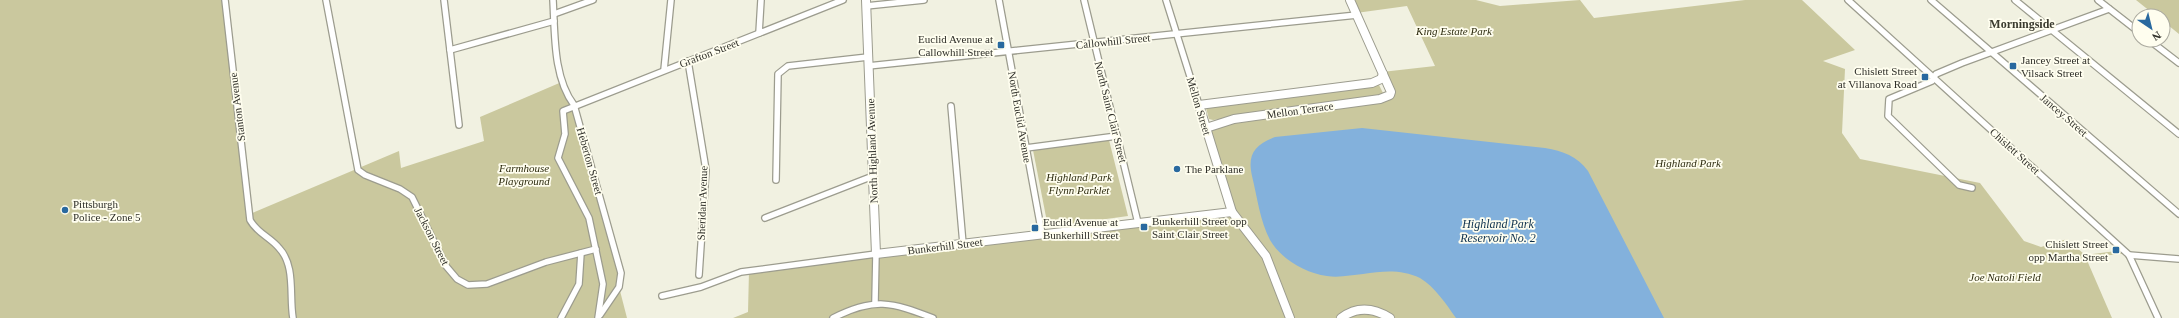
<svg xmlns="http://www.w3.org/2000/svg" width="2179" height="318" font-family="'Times New Roman',serif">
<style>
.green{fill:#cac89e}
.water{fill:#83b1dc}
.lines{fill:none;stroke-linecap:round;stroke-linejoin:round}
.minor-casing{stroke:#9c9c8e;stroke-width:8}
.secondary-casing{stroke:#9c9c8e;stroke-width:10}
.minor{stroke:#fff;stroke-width:5.5}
.secondary{stroke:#fff;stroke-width:8}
.poi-dot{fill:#29699f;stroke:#fffeef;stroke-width:1.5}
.labels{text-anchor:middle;stroke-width:3.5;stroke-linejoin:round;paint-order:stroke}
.park-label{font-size:11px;font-style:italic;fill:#2d2b0f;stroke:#fffeef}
.poi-label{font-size:11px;fill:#2f2f29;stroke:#fffeef;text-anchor:start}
.street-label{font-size:11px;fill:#2f2f29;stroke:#fffeef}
.neighbourhood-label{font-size:12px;font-weight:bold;fill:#3b3b2f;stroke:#fffeef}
.water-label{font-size:12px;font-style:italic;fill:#0d304d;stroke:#fffeef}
</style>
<rect width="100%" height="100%" fill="#f1f1e1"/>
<g class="green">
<polygon points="0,0 225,0 250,214 399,151 401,168 484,141 480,117 564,81 574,105 621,273 619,287 627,318 0,318"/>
<polygon points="1350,0 1476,0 1500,6 1580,0 1594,18 1745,0 1802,0 1855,50 1823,61 1845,69 1842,133 1860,159 1980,183 2024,241 2041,247 2067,239 2085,255 2124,250 2128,253 2086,258 2112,318 733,318 748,312 749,271 1232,212 1206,128 1388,97 1382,72 1435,66 1407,6 1356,13"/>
<polygon points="2136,0 2179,0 2179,34 2163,21 2163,16 2156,16"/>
<polygon points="1376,84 1379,85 1384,95 1375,98 1213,120 1209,119 1206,108 1209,106"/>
<polygon points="1109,140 1128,216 1048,227 1033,150"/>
</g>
<path class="water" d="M 1362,128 L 1545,148 C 1563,151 1577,156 1588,171 L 1664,318 L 1456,318 C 1446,304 1435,287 1420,278 C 1401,269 1383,271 1363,274 C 1352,275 1339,278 1327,276 C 1305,273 1281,259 1270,240 C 1260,221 1257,196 1252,176 C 1247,154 1255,145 1275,137 Z"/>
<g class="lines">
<defs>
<g id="minor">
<path d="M 225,0 L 250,220 C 257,233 270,237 279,248 C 296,266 289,296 293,318"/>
<polyline points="326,0 358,170 365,175 400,189 412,197 446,266 457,279 468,285 487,284 546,262 596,249"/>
<polyline points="444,0 459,125"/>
<path d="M 553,0 C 555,34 553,77 574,105 L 621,273 L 619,287 L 600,315"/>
<polyline points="999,0 1042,234"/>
<polyline points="1084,0 1138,223"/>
<polyline points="1166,0 1199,105"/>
<polyline points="1848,0 2129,255 2158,318"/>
<polyline points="1931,0 2179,214"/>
<polyline points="2015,0 2179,134"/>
<polyline points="2098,0 2139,32"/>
<polyline points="866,6 924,0"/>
<polyline points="554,14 593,0"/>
<polyline points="759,33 761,0"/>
<polyline points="2149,40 2179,63"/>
<polyline points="450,50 554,21"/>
<polyline points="688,61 706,170 699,275"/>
<polyline points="868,66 1357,15"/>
<polyline points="664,70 671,0"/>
<polyline points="951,106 963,244"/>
<polyline points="1026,148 1117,136"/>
<polyline points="776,180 778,74 788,66 868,57"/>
<polyline points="1972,188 1959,185 1888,116 1889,99 1932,81 1936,74 1962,63 2109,9"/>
<polyline points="765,218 873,176"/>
<polyline points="2129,255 2179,259"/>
<polyline points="662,296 701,287 741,272 876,254 875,302"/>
<polyline points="561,318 579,284 581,253"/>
<polyline points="598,318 603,284 589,218 558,158 565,134 563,111 843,0"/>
<path d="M 833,318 C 875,297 891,302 933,318"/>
</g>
<g id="secondary">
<polyline points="866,0 876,254 1232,212"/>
<polyline points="1206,128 1234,119 1380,99 1390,95 1391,92 1350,0"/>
<polyline points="1290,318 1266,256 1232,212 1199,105 1372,83 1381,79 1383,74"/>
<path d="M 1341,318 C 1357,306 1374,308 1390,318"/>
</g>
</defs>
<use href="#minor" class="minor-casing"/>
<use href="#secondary" class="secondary-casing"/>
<use href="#minor" class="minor"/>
<use href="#secondary" class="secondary"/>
</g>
<g class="poi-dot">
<rect x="997" y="41" width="8" height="8" rx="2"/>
<rect x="2009" y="62" width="8" height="8" rx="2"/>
<rect x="1921" y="73" width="8" height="8" rx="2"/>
<circle cx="1177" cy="169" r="4"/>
<circle cx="65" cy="210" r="4"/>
<rect x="1140" y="223" width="8" height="8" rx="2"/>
<rect x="1031" y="224" width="8" height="8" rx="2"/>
<rect x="2112" y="246" width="8" height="8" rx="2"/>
</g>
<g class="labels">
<g class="park-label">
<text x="1454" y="35">King Estate Park</text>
<text x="1688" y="167">Highland Park</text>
<text x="524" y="172">Farmhouse<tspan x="524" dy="13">Playground</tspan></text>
<text x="1079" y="181">Highland Park<tspan x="1079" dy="13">Flynn Parklet</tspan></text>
<text x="2005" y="281">Joe Natoli Field</text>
</g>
<g class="poi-label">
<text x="993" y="43" text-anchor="end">Euclid Avenue at<tspan x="993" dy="13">Callowhill Street</tspan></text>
<text x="2021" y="64">Jancey Street at<tspan x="2021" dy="13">Vilsack Street</tspan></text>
<text x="1917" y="75" text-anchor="end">Chislett Street<tspan x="1917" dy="13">at Villanova Road</tspan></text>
<text x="1185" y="173">The Parklane</text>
<text x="73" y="208">Pittsburgh<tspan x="73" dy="13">Police - Zone 5</tspan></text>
<text x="1152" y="225">Bunkerhill Street opp<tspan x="1152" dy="13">Saint Clair Street</tspan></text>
<text x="1043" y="226">Euclid Avenue at<tspan x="1043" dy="13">Bunkerhill Street</tspan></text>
<text x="2108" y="248" text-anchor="end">Chislett Street<tspan x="2108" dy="13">opp Martha Street</tspan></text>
</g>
<g class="street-label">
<text transform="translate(1113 41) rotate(-6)" y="4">Callowhill Street</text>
<text transform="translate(709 53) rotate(-21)" y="4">Grafton Street</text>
<text transform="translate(1199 106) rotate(73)" y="4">Mellon Street</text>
<text transform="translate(237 107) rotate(-97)" y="4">Stanton Avenue</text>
<text transform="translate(1300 110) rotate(-8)" y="4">Mellon Terrace</text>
<text transform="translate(1111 112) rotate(76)" y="4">North Saint Clair Street</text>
<text transform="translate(2064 115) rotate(41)" y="4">Jancey Street</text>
<text transform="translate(1020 117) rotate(80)" y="4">North Euclid Avenue</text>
<text transform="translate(872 151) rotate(-92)" y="4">North Highland Avenue</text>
<text transform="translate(2015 151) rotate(42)" y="4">Chislett Street</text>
<text transform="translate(590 161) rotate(74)" y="4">Heberton Street</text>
<text transform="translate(702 203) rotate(-88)" y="4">Sheridan Avenue</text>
<text transform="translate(432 236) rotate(63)" y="4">Jackson Street</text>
<text transform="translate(945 246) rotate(-7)" y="4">Bunkerhill Street</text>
</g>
<g class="neighbourhood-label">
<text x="2022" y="28">Morningside</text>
</g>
<g class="water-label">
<text x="1498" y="228">Highland Park<tspan x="1498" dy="14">Reservoir No. 2</tspan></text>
</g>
</g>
<g transform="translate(2151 28) rotate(145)"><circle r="19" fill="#fffeef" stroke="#acaba0"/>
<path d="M0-3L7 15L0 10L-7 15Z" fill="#29699f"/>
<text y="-6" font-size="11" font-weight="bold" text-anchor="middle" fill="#2f2f29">N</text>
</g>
</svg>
